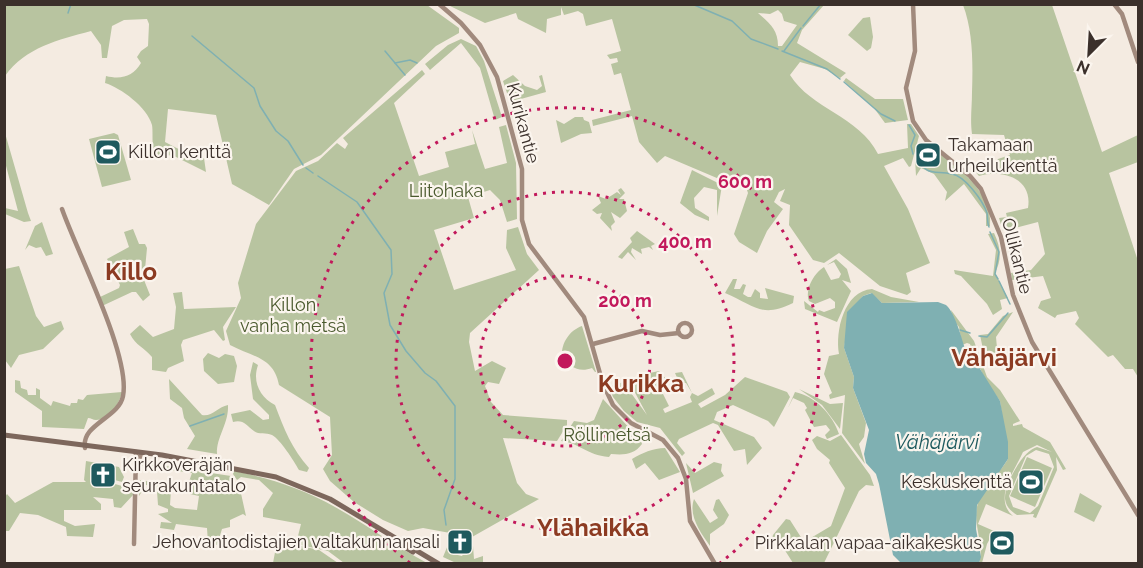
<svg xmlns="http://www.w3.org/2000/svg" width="1143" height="568" font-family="Raleway,sans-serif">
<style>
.green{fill:#b8c4a0;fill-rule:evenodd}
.water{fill:#7fb0b2}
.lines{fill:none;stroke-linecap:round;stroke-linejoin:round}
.stream{stroke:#7fb0b2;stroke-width:1.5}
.secondary{stroke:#a18a7d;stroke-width:4.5}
.primary{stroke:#7d675c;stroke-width:5}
.ring{fill:none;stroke:#c2185b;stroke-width:3;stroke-dasharray:3 6}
.labels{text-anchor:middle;stroke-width:4.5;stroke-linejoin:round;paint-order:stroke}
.street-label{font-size:18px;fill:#3b302b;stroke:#fbf5ee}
.poi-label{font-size:18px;fill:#3b302b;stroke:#fbf5ee;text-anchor:start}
.park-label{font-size:18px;fill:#4a5a2e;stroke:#fbf5ee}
.water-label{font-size:20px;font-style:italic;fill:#1f5a5e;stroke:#fbf5ee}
.district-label{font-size:24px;font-weight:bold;fill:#8c3b22;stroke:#fbf5ee}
.centre{fill:#c2185b;stroke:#fbf5ee;stroke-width:3}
.ring-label{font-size:18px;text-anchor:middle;font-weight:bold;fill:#c2185b;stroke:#fbf5ee;stroke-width:4.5;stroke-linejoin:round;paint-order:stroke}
</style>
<rect width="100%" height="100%" fill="#f4ebe1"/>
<g class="green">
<path d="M 5,4 L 427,5 L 459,28 L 459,33 L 436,46 L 321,155 L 294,169 L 269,205 L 232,184 L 216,115 L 168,109 L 165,142 L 198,159 L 204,158 L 206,172 L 172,155 L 143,159 L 142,145 L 153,145 C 152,139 153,131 152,125 C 147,107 121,88 105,83 L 106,76 C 122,80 133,76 141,63 L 137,57 L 141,51 L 148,46 L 149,24 L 147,19 L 124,20 L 112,26 L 107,58 L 102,58 L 101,45 L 91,31 C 58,40 26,47 5,76 L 5,98 Z"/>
<path d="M 448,5 L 824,5 L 802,30 L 797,43 L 846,73 L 840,78 L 825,69 L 800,62 L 790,75 C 811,109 859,116 878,154 L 908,148 L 907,124 L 911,124 L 919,136 L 911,166 L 909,167 L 903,158 L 884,166 L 908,209 L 930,263 L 906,273 L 911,292 L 907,295 L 880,286 L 839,253 L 824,263 L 813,260 L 789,225 L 790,205 L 780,201 L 785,189 L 779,192 L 774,202 L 783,209 L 767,231 L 757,253 L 739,242 L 734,234 L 748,193 L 746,187 L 731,184 L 665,156 L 657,163 L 639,142 L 632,116 L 593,126 L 592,120 L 631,110 L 621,73 L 614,75 L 611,64 L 618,62 L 617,58 L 610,59 L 607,55 L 621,51 L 612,19 L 586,26 L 583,14 L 578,11 L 564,15 L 561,7 L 561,15 L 547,19 L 546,33 L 518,19 L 516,13 L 485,23 ZM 778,10 L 782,14 L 784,21 L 797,25 L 782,46 L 778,46 C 778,29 769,23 758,13 L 770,14 Z"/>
<path d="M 963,5 L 1052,5 L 1102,152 L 1138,135 L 1138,162 L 1109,173 L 1138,261 L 1138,377 L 1133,369 L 1125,369 L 1113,355 L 1108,357 L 1075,324 L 1079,318 L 1076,311 L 1057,315 L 1055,318 L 1038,308 L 1041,301 L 1051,298 L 1043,276 L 1012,280 L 1011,273 L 1031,270 L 1045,254 L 1038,222 L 1003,231 L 999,218 L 1007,217 L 1006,213 L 1028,208 C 1033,178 1002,169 979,176 L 973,169 L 994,164 L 998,159 L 1010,155 L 1004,135 L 972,134 C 970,119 972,107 972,92 C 973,63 973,31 963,5 Z"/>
<polygon points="870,17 873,37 871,48 867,51 848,35 863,18"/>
<polygon points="461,39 476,46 484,61 502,117 495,120 480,68 461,43 430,70 425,64 448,45"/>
<path d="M 422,70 L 425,74 L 394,103 L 419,176 L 449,167 L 445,152 L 475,144 L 472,130 L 485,169 L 507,163 L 499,127 L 506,125 L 516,163 L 517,219 L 507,222 L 500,200 L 490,190 L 468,197 L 474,218 L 434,230 L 454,290 L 516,270 L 506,248 L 507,230 L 518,227 L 527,254 L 539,270 L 470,333 L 469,342 L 475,371 L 492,361 L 506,368 L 499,384 L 488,382 L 485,386 L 491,402 L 503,415 L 567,420 L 567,425 L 557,441 L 503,438 L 517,483 L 526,494 L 539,499 L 472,537 L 423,528 L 408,531 L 383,520 L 354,502 L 330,481 L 323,469 L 332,455 L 330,417 L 279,385 C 274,357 252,357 230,345 L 226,331 L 241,298 L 238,283 L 256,224 L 296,171 L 318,161 L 337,143 L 345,149 L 348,144 L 343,138 Z"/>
<polygon points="513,75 525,86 537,90 542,86 539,76 542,75 546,92 510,102 503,81"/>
<polygon points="846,78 875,99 903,99 908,120 885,123 874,108 844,81"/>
<polygon points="575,117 583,117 584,120 589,122 592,133 581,134 561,143 556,120 564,124"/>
<polygon points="5,133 28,213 31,221 24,222 5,214 5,208 18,211 5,162"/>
<polygon points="114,133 118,135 131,180 102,187 89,139"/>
<path d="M 924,142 C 949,161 994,189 990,226 L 986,226 L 986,214 L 964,184 L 945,201 L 947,192 L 934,174 L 921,168 L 916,176 L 915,159 Z"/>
<polygon points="692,170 722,185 717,216 717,190 704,187 694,198 695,208 709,217 709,221 695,215 680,203"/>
<polygon points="621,188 625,193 619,199 624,199 627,211 620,218 611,212 615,222 611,226 612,231 600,218 602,213 597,214 592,210 601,203 598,196 606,199 617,192 621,195 618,190"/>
<polygon points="42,222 53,254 46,256 41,247 36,248 29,245 25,250 35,226"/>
<polygon points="133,229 139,244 145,244 147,248 144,280 150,295 143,301 136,292 132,292 102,306 100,297 119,288 120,285 107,259 129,247 124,232"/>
<polygon points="637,231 655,244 651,246 653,250 649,247 641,249 642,254 632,248 631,252 636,260 628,252 622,259 618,257 632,242 630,238"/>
<path d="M 994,233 C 1001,248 1002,259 995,273 L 1008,298 L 1000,300 L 1002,309 L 993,315 L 987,304 L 961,276 L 955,274 L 954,270 L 993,276 L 996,250 L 988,234 Z"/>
<path d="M 836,259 L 847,269 L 851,283 L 842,280 L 851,291 L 837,322 L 805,309 L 804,301 L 818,312 L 819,310 L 824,312 L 835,308 L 835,302 L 830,298 L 815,304 L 809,301 C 805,290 813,274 824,267 L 831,280 L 839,278 L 841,274 L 834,262 L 827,265 Z"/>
<polygon points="19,266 36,316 44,327 61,321 64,329 43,349 19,355 11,368 5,360 5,269"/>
<path d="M 733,279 L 737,279 L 734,289 L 740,289 L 743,284 L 746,285 L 743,294 L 748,297 L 751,297 L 755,289 L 760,293 L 760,298 L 768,299 L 765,288 L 794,296 L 793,303 C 761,319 754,305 725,293 Z"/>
<path d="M 872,289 L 891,297 L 919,302 L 882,303 L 871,293 L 863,296 L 850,312 L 844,348 L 854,377 L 853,388 L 866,423 L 864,437 L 859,444 L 865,464 L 842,433 L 845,395 L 830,399 L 829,395 L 832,393 L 824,374 L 829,356 L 839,354 C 835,331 844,291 872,289 Z"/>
<path d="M 182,292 L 184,309 L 236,307 L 223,327 L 225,340 L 223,341 L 214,330 L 183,340 L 181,345 L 184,361 L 168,368 L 166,372 L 152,370 L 152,357 C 144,347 136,346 130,334 L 140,325 L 153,337 L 174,329 L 176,307 L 173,293 Z"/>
<path d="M 951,310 L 974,341 L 987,377 L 1000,390 L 1020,421 L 1013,424 L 1013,426 L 1022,424 L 1023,427 L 1050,442 L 1066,469 L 1063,470 L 1056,457 L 1057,470 L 1036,518 L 1033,517 L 1034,514 L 1017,515 C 1011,511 1006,507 1005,499 C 1004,485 1023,450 1037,447 L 1052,452 L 1037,445 L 1023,452 C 1014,472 993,499 1013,516 L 986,504 L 978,524 L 994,531 L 987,544 L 982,563 L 979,563 C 985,546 973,526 977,507 C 980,491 999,474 1008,459 L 1000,401 L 985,380 L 980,368 L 969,361 L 967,357 L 973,353 L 970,344 L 967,343 L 962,345 L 959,327 L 953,320 ZM 1036,450 L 1049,454 L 1054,467 L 1038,506 L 1030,513 L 1013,507 L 1009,496 L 1026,456 Z"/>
<polygon points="1013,312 996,337 998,359 984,354 980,335 988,334 1003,316"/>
<path d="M 582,326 L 596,372 L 595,372 L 592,368 C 579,373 569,367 562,356 C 561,343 570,330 582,326 Z"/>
<polygon points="208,353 219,358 225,354 234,356 237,366 234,382 218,384 204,371 203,359"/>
<path d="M 253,362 L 258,365 C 252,382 260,397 275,405 C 284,429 292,449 309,468 L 307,472 L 299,470 C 294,461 280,439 272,435 C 266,432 259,435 254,431 C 246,425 243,419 233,422 L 231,414 L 250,410 L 263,420 L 269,419 L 269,415 L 253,399 L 250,375 Z"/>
<polygon points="659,371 667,380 660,388 669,406 663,409 665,413 692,402 690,397 692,393 686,383 679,382 675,373 682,372 692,393 698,396 712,388 715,394 698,404 701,408 725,395 745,377 787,392 790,397 774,427 768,421 733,405 717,412 714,420 754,437 762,448 747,465 745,449 734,451 718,425 713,423 679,439 677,443 685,453 682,456 660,428 637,422 624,411 613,397 609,387 623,382 647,415 632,387 638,383 631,384 629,380 637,377 640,382 642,381 640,375"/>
<path d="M 169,379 L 202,415 C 212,417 218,407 228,405 C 229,424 216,437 217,454 L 187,449 L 195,436 L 184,418 L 182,408 L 170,399 Z"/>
<path d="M 15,380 L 20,381 L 21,388 L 27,390 L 28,395 L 36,395 L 36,388 L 40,390 L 40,398 L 51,406 L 53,401 L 70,406 L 71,403 L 77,403 L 78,399 L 83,400 L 87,395 L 122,392 C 120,403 109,420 96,420 C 93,420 91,418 88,418 L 84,429 L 42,427 L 42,411 L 15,392 Z"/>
<polygon points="799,389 830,404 843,403 840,429 822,405"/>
<path d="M 795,392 C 815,396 833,415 839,434 L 827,439 L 825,435 L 830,430 L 826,425 L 814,427 L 805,410 L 807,408 L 804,403 L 793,398 L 788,408 Z"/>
<path d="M 603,399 L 641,441 L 642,444 C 634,455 624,455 611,454 L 609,457 C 586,455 580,443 561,441 L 574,421 L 587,423 L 594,420 Z"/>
<polygon points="841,435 870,475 874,486 866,485 859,491 824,563 793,563 779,541 772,539 773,535 786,519 790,520 804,542 831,526 845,488 829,463 830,460 817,449 812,440 817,436 830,441"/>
<path d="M 665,448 L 680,472 L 659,480 L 645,463 L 636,469 L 632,459 C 642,453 653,448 665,448 Z"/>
<polygon points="1027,457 1052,468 1035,507 1010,496"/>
<polygon points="86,461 119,467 124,477 122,482 111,479 104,481 133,489 133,495 121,508 114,507 113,499 93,497 101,504 101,510 64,510 64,521 75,526 95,524 93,537 67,536 66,527 38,515 20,513 9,531 5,531 5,497 7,494 15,503 53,482 86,482 84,480"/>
<polygon points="714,462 722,464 721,471 724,476 693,493 686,463 695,473"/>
<polygon points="145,463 231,476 240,489 246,516 243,514 230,520 230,527 222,529 217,545 208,543 207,528 176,524 174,530 160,528 161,522 172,523 158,514 168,512 168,509 158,505 157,491 154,486 146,485 139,496 140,480 164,484 171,490 170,505 175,508 197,510 199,496 185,493 192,473 142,466"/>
<path d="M 234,471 C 269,478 304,489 335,507 C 367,525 395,546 427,563 L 344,563 L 328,551 L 296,544 L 301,524 L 263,517 L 263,509 L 273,493 L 259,480 L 241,477 L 237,480 L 233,474 Z"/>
<polygon points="1080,493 1102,506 1094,522 1074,512"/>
<path d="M 694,499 L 710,523 L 718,518 L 713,510 L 716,500 L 719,499 L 729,515 L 724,524 L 710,534 L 710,546 C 701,533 688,516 694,499 Z"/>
<polygon points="450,540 453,541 449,553 462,556 469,546 473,546 474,559 483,556 483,563 456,563 443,557"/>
<polygon points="301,546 319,550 338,563 273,563 276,547"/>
</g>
<path class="water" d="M 872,293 L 882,303 L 938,302 L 946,305 C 957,315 963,345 969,361 L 977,364 L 1000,401 L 1008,442 L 1008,459 L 977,505 L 976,529 L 981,557 L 979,563 L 901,563 L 893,555 L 879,484 L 876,474 L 866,463 L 864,454 L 869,430 L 853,388 L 854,377 L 844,348 L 847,312 L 863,296 Z"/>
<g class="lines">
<g class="stream">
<polyline points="664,4 665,4"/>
<polyline points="692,4 732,21 751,39 778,49"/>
<polyline points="68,13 71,4"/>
<polyline points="803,26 821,4"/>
<polyline points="192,36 254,88 260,106 276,131 288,141 303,165"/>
<polyline points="385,51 405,75"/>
<polyline points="782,51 827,69 840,79"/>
<polyline points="784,51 801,28"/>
<polyline points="395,63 410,60 417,63"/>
<polyline points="844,82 881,114 895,121"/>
<polyline points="909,125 915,135 911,146 913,154"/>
<path d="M 916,157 C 928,178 935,170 952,174 C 965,176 983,201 987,213 C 988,218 987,223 989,227"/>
<polyline points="306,168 313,173"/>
<polyline points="318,176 357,202 391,250 392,274 384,293 390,325 406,351 425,373 436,381 455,406 455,479 444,510 446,525"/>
<polyline points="990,232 999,252 995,274 998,279"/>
<polyline points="999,281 1010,304"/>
<polyline points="960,330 970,333"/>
<polyline points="979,336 987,337 1008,313"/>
<polyline points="190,426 224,414"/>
</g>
<g class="secondary">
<polyline points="439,4 461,23 480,45 497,77 522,169 522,220 529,244 584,317 603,384 613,405 631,423 663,440 678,458 686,479 690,521 715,564"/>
<polyline points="913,4 915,51 906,88 913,121 926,140 970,176 981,189 1001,237 1013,295 1032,342 1138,515"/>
<polyline points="1114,4 1122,14 1138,62"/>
<path d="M 62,209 C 77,252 131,356 123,396 C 119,418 81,424 85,448"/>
<circle cx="685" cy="330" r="7"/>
<polyline points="593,344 642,331 660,335 679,333"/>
<polyline points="137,467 141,453"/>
<polyline points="134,544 136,452"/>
</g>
<g class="primary">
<polyline points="4,435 162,455 276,477 330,499 439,564"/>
<polyline points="393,540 413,552"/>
</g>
</g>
<g class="ring">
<circle cx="565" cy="361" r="85"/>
<circle cx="565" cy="361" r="169"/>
<path d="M410 563A254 254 0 1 1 720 563"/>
</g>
<defs>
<symbol id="stadium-square" viewBox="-11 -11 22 22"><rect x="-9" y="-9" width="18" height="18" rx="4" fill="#1f5a5e" stroke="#fbf5ee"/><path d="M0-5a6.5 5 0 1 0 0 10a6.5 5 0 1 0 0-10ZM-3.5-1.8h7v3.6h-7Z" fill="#fff"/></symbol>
<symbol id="church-square" viewBox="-11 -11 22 22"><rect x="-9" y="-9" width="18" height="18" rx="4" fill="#1f5a5e" stroke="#fbf5ee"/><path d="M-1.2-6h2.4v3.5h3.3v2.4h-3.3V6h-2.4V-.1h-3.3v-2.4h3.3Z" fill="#fff"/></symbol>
</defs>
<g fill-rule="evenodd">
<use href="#stadium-square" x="93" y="137" width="30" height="30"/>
<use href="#stadium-square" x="913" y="140" width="30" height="30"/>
<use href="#church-square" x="88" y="460" width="30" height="30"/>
<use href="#stadium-square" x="1016" y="467" width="30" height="30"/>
<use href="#church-square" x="445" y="527" width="30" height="30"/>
<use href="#stadium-square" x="987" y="528" width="30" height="30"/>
</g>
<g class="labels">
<g class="street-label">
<text transform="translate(523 123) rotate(75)" y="6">Kurikantie</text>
<text transform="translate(1017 256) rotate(76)" y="6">Ollikantie</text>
</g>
<g class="poi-label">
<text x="948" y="151">Takamaan<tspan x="948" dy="21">urheilukenttä</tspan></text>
<text x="128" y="158">Killon kenttä</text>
<text x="122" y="471">Kirkkoveräjän<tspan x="122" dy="21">seurakuntatalo</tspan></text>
<text x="1012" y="488" text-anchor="end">Keskuskenttä</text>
<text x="440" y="548" text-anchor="end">Jehovantodistajien valtakunnansali</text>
<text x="982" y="549" text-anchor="end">Pirkkalan vapaa-aikakeskus</text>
</g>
<g class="park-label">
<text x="446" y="197">Liitohaka</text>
<text x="293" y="311">Killon<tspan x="293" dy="21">vanha metsä</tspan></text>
<text x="607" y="441">Röllimetsä</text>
</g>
<g class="water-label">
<text x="937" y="449">Vähäjärvi</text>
</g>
<g class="district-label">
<text x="131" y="280">Killo</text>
<text x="1004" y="366">Vähäjärvi</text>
<text x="641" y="392">Kurikka</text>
<text x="593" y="536">Ylähaikka</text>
</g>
</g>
<circle cx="565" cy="361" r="9" class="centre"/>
<g class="ring-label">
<text x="745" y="188">600 m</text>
<text x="685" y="248">400 m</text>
<text x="625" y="307">200 m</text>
</g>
<rect width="1143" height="568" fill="none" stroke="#3b302b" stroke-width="12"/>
<g transform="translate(1089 54) rotate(204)" stroke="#fbf5ee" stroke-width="4.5" paint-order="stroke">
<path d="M0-4.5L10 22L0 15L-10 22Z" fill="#3b302b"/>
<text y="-9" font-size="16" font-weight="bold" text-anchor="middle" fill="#3b302b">N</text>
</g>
</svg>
